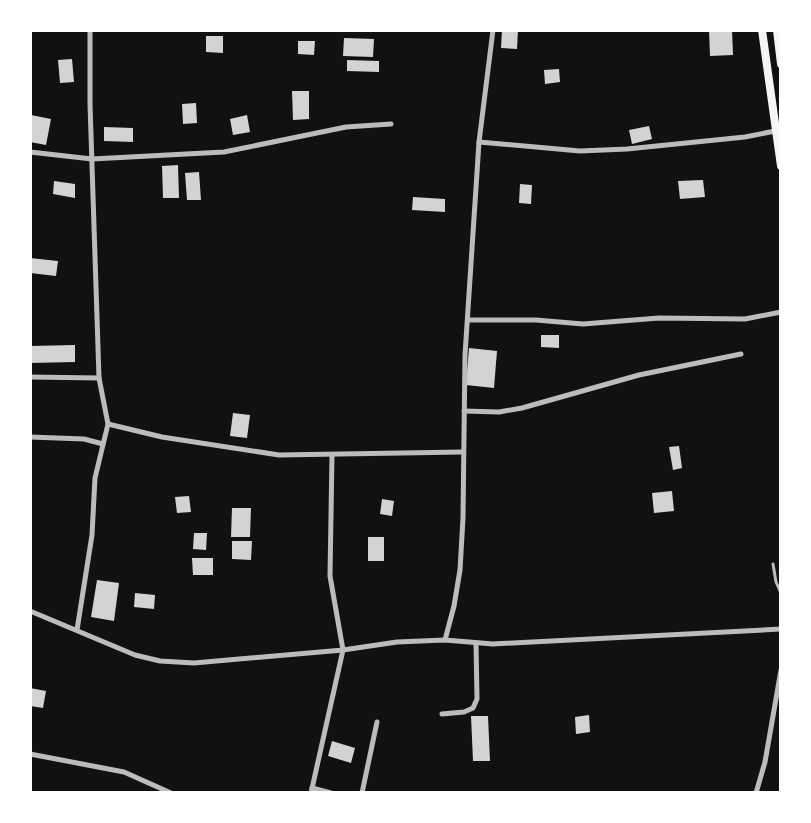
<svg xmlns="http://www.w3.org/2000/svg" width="811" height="823" font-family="'Sofia Sans Condensed',sans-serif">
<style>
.building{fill:#d3d3d3}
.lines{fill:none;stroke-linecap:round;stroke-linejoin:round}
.service{stroke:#bcbcbc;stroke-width:3}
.minor{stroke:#bcbcbc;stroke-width:5}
.primary{stroke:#f5f5f5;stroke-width:8}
</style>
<rect width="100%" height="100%" fill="#111"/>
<g class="building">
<polygon points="502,30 518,30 517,49 501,48"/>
<polygon points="709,30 732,30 733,55 710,56"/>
<polygon points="206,36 223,36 223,53 206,52"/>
<polygon points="344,38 374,39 373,57 343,56"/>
<polygon points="298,41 315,41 314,55 298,54"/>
<polygon points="72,59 74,82 60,83 58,60"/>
<polygon points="347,60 379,61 379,72 347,71"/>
<polygon points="559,69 560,82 545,84 544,70"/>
<polygon points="292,91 309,91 309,119 293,120"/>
<polygon points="196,103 197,123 183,124 182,104"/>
<polygon points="31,115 51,119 46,145 30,142"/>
<polygon points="247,115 250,132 233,135 230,119"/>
<polygon points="649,126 652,139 632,144 629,130"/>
<polygon points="104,127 133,128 133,142 104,141"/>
<polygon points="178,165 179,198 163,198 162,166"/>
<polygon points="199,172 201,200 187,200 185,173"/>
<polygon points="703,180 705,197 680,199 678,181"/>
<polygon points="54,181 75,184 75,198 53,194"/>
<polygon points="520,184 532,185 531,204 519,203"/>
<polygon points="413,197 445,199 445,212 412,210"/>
<polygon points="30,258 58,261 56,276 30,273"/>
<polygon points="541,335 559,335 559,348 541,347"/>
<polygon points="75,345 75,362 30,363 30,346"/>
<polygon points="469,348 497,351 494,388 466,385"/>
<polygon points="233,413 250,415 247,438 230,436"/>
<polygon points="679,446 682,468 673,470 669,447"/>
<polygon points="672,491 674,511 654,513 652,493"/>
<polygon points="189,496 191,512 177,513 175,497"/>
<polygon points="382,499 394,501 392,516 380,514"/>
<polygon points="232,508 251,508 250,537 231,537"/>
<polygon points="194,533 207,533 206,550 193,549"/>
<rect x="368" y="537" width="16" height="24"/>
<polygon points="232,541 252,541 251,560 232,559"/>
<polygon points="192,558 213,558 213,575 193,575"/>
<polygon points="97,580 119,583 114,621 91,617"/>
<polygon points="135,593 155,595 154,609 134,607"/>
<polygon points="30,688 46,691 43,708 30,706"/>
<polygon points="589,715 590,732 576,734 575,717"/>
<polygon points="471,716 488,716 490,761 473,761"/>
<polygon points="332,741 355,748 351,763 328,756"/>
</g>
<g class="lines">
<polyline class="service" points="773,564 776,582 781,593"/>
<g class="minor">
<polyline points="479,142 580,151 627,149 745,137 775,131"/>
<polyline points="30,152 92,159 224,152 346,127 391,124"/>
<polyline points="469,320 536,320 583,324 659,318 745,319 781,312"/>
<polyline points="30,377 99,378"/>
<polyline points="464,411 499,412 522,408 639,375 741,354"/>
<polyline points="108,424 162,437 279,455 462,452"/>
<polyline points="30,437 84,439 103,444"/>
<polyline points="30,611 135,655 160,661 194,663 343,650 397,642 445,640 493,644 781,629"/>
<polyline points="77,630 92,535 95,478 108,424 99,378 90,104 90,30"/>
<polyline points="445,640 454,606 460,570 463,518 465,355 479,142 493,30"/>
<polyline points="442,714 464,712 473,708 477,699 476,643"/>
<polyline points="30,754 124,772 171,793"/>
<polyline points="312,788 331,793"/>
<polyline points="311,793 343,650 330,576 332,455"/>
<polyline points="362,793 377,722"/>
<polyline points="756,793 765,762 781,670"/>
</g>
<g class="primary">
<polyline points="762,30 781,166"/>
<polyline points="777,30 781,64"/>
</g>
</g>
<rect width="811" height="823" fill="none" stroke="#ffffff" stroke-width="64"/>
</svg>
